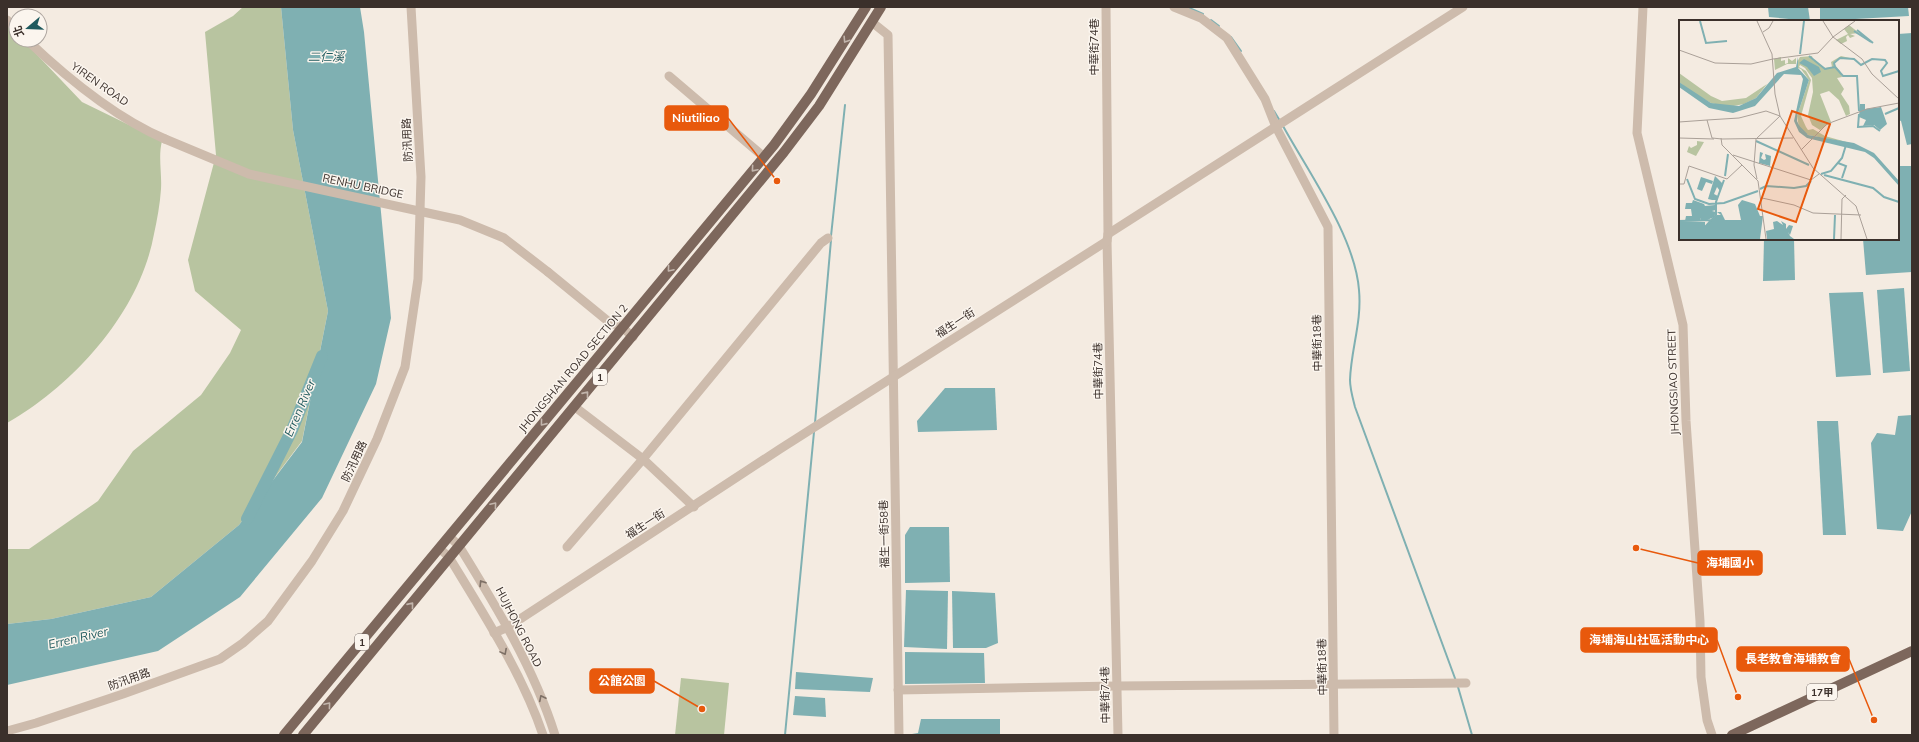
<svg xmlns="http://www.w3.org/2000/svg" width="1919" height="742" font-family="Mulish,'Noto Sans TC',sans-serif">
<style>
.green{fill:#b8c4a0}
.water{fill:#7fb0b2}
.lines{fill:none;stroke-linecap:round;stroke-linejoin:round}
.stream{stroke:#7fb0b2;stroke-width:2}
.river{stroke:#7fb0b2;stroke-width:12}
.minor{stroke:#cdbbac;stroke-width:9}
.major{stroke:#7d675c;stroke-width:10}
.minor-bridge{stroke:#cdbbac;stroke-width:9}
.oneway{stroke:#c2b5ac}
.oneway2{stroke:#7d6f65}
.labels{text-anchor:middle;stroke-width:3;stroke-linejoin:round;paint-order:stroke}
.shield{fill:#fbf5ee;stroke:#756b66;stroke-width:1}
.shield-label{font-size:10px;font-weight:bold;fill:#3b302b}
.street-label{font-size:11px;fill:#3b302b;stroke:#fbf5ee}
.water-label{font-size:12px;font-style:italic;fill:#1f5a5e;stroke:#fbf5ee}
.inset-river{fill:none;stroke:#7fb0b2;stroke-width:2}
.inset-road{fill:none;stroke:#aaa098;stroke-width:1}
.view{fill:#e8590c;fill-opacity:0.15;stroke:#e8590c;stroke-width:2}
.inset-edge{fill:none;stroke:#3b302b;stroke-width:2}
.leader{fill:none;stroke:#e8590c;stroke-width:1.5}
.callout-dot{fill:#e8590c;stroke:#fbf5ee;stroke-width:1.5}
.callout{fill:#e8590c;stroke:#e8590c;stroke-width:1.5}
.callout-label{font-size:12px;text-anchor:middle;font-weight:bold;fill:#fff}
</style>
<rect width="100%" height="100%" fill="#f4ebe1"/>
<g class="green">
<polygon points="243,7 281,7 293,130 328,311 302,441 239,525 151,597 51,619 7,624 7,549 29,549 98,501 133,451 201,395 230,353 241,330 195,291 188,260 216,155 205,32 233,16"/>
<path d="M 7,23 L 16,33 L 16,40 L 23,40 L 82,102 L 162,141 C 158,156 162,173 161,189 C 160,204 157,220 154,234 C 140,312 74,385 7,423 Z"/>
<polygon points="681,678 729,683 724,735 675,735"/>
</g>
<g class="water">
<polygon points="281,7 360,7 364,32 391,318 376,384 322,498 240,597 158,651 7,685 7,624 51,619 151,597 239,525 302,442 328,311 293,130"/>
<polygon points="1768,7 1808,7 1810,21 1769,17"/>
<polygon points="1820,7 1908,7 1909,16 1820,21"/>
<polygon points="1912,33 1912,144 1907,145 1901,121 1898,120 1898,34"/>
<polygon points="1898,166 1912,166 1912,272 1866,275 1863,239 1898,239"/>
<polygon points="1764,239 1794,239 1795,280 1763,281"/>
<polygon points="1904,288 1910,371 1883,373 1877,290"/>
<polygon points="1863,292 1871,375 1836,377 1829,293"/>
<polygon points="945,388 995,388 997,430 918,432 917,421"/>
<polygon points="1912,415 1912,511 1903,531 1877,529 1871,443 1877,433 1895,435 1898,416"/>
<polygon points="1817,421 1838,421 1846,535 1823,535"/>
<polygon points="910,527 949,527 950,582 905,583 905,535"/>
<polygon points="906,590 948,591 947,649 904,647"/>
<polygon points="952,591 995,593 998,643 986,648 953,648"/>
<polygon points="905,652 984,653 985,683 905,684"/>
<polygon points="796,672 873,678 870,692 795,689"/>
<polygon points="795,696 825,698 826,717 793,715"/>
<polygon points="921,719 1000,719 1000,735 906,735 918,733"/>
</g>
<g class="lines">
<g class="stream">
<polyline points="1187,7 1203,14"/>
<polyline points="1211,20 1219,26"/>
<polyline points="1231,37 1241,51"/>
<polyline points="1274,111 1280,121"/>
<path d="M 1283,126 C 1309,173 1355,237 1359,290 C 1362,322 1351,349 1350,380 C 1350,389 1353,399 1355,407 L 1456,681"/>
<polyline points="831,236 845,105"/>
<polyline points="815,423 831,240"/>
<polyline points="1458,687 1472,735"/>
<polyline points="785,735 814,432"/>
</g>
<polyline class="river" points="247,519 292,430 322,356"/>
<g class="minor">
<polyline points="1106,7 1108,234 1107,241 1118,735"/>
<polyline points="1174,7 1201,18 1227,38 1265,99 1276,127 1328,227 1334,735"/>
<polyline points="1643,7 1637,133 1683,325 1686,421 1700,621 1701,677 1707,720 1712,735"/>
<polyline points="7,20 16,29"/>
<polyline points="873,23 888,35 899,735"/>
<path d="M 27,40 C 65,76 116,118 165,139"/>
<polyline points="669,76 764,157"/>
<polyline points="1108,234 1463,7"/>
<polyline points="548,272 609,322 622,327 633,337"/>
<polyline points="575,407 643,459 694,507"/>
<path d="M 450,537 L 459,546 C 496,606 534,668 555,735"/>
<polyline points="567,547 643,459 821,243 828,238"/>
<path d="M 439,548 L 449,557 C 483,613 522,673 543,735"/>
<polyline points="494,633 508,627 780,449 1107,241"/>
<polyline points="898,690 1117,686 1466,683"/>
<polyline points="7,731 36,723 123,694 220,659 243,643 268,621 312,561 343,511 377,439 405,367 418,279 421,177 411,7"/>
</g>
<g class="major">
<polyline points="284,735 774,145 811,94 866,7"/>
<polyline points="303,735 784,152 819,106 881,7"/>
<polyline points="1732,735 1912,651"/>
</g>
<polyline class="minor-bridge" points="165,139 249,174 460,220 504,238 548,272"/>
</g>
<defs><path id="oneway-chevron" d="M-2-3.5L2.5 0L-2 3.5" fill="none" stroke-width="1.6" stroke-linecap="round" stroke-linejoin="round"/></defs>
<g class="oneway">
<use href="#oneway-chevron" transform="translate(846 40) rotate(123)"/>
<use href="#oneway-chevron" transform="translate(754 169) rotate(131)"/>
<use href="#oneway-chevron" transform="translate(670 269) rotate(130)"/>
<use href="#oneway-chevron" transform="translate(586 394) rotate(-51)"/>
<use href="#oneway-chevron" transform="translate(543 423) rotate(129)"/>
<use href="#oneway-chevron" transform="translate(494 505) rotate(-50)"/>
<use href="#oneway-chevron" transform="translate(411 605) rotate(-51)"/>
<use href="#oneway-chevron" transform="translate(328 705) rotate(-50)"/>
</g>
<g class="oneway2">
<use href="#oneway-chevron" transform="translate(482 583) rotate(-122)"/>
<use href="#oneway-chevron" transform="translate(504 652) rotate(62)"/>
<use href="#oneway-chevron" transform="translate(542 698) rotate(-117)"/>
</g>
<g class="labels">
<g class="shield">
<rect x="593" y="369" width="14" height="16" rx="3"/>
<rect x="355" y="634" width="14" height="16" rx="3"/>
<rect x="1807" y="684" width="30" height="16" rx="3"/>
</g>
<g class="shield-label">
<text x="600" y="381">1</text>
<text x="362" y="646">1</text>
<text x="1822" y="696">17甲</text>
</g>
<g class="street-label">
<text transform="translate(1094 47) rotate(-90)" y="4">中華街74巷</text>
<text transform="translate(100 84) rotate(35)" y="4">YIREN ROAD</text>
<text transform="translate(407 140) rotate(-93)" y="4">防汛用路</text>
<text transform="translate(363 186) rotate(12)" y="4">RENHU BRIDGE</text>
<text transform="translate(955 323) rotate(-33)" y="4">福生一街</text>
<text transform="translate(1317 343) rotate(-91)" y="4">中華街18巷</text>
<text transform="translate(573 368) rotate(-50)" y="4">JHONGSHAN ROAD SECTION 2</text>
<text transform="translate(1098 371) rotate(-91)" y="4">中華街74巷</text>
<text transform="translate(1673 382) rotate(-92)" y="4">JHONGSIAO STREET</text>
<text transform="translate(354 461) rotate(-65)" y="4">防汛用路</text>
<text transform="translate(645 524) rotate(-33)" y="4">福生一街</text>
<text transform="translate(884 534) rotate(-91)" y="4">福生一街58巷</text>
<text transform="translate(519 627) rotate(63)" y="4">HUJHONG ROAD</text>
<text transform="translate(1322 667) rotate(-91)" y="4">中華街18巷</text>
<text transform="translate(129 679) rotate(-20)" y="4">防汛用路</text>
<text transform="translate(1105 695) rotate(-91)" y="4">中華街74巷</text>
</g>
<g class="water-label">
<text x="326" y="61">二仁溪</text>
<text transform="translate(300 408) rotate(-67)" y="4">Erren River</text>
<text transform="translate(78 638) rotate(-13)" y="4">Erren River</text>
</g>
</g>
<g transform="translate(1679 20)">
<rect width="220" height="220" fill="#f4ebe1"/>
<path d="M 170,5 L 180,13 L 171,14 L 176,16 L 171,18 L 169,15 L 167,17 L 168,21 L 162,24 L 157,20 L 169,14 L 165,9 ZM 133,36 L 134,40 L 146,48 L 153,47 L 152,42 L 162,36 L 175,39 L 161,38 L 155,44 L 161,51 L 163,57 L 158,58 L 165,69 L 162,74 L 170,86 L 171,94 L 167,96 L 160,80 L 150,71 L 141,74 L 152,102 L 141,110 L 133,105 L 129,95 L 134,72 L 133,58 L 126,48 L 121,45 L 120,47 L 127,51 L 132,60 L 122,96 L 127,107 L 129,110 L 134,109 L 146,116 L 171,123 L 129,115 L 120,107 L 118,96 L 130,60 L 122,49 L 119,48 L 118,42 L 121,37 ZM 102,37 L 102,41 L 106,40 L 106,44 L 109,43 L 109,38 L 113,41 L 117,38 L 117,44 L 108,44 L 96,50 L 95,39 ZM 0,53 L 32,76 L 43,81 L 67,78 L 88,64 L 77,78 L 65,84 L 49,87 L 32,83 L 13,72 L 0,62 ZM 18,121 L 25,122 L 17,136 L 8,132 L 10,126 L 12,128 L 18,125 Z" fill="#b8c4a0"/>
<path d="M 119,37 L 119,48 L 130,60 L 118,96 L 118,101 L 123,111 L 129,115 L 175,123 L 195,133 L 220,161 L 220,166 L 195,138 L 186,132 L 128,118 L 120,112 L 115,101 L 124,59 L 122,55 L 105,54 L 76,86 L 54,93 L 30,88 L 0,67 L 0,62 L 32,83 L 60,86 L 77,78 L 98,53 L 117,47 ZM 125,39 L 140,47 L 142,52 L 135,56 L 128,47 L 120,43 ZM 181,84 L 186,84 L 186,89 L 202,87 L 208,104 L 201,110 L 195,105 L 184,106 L 187,100 L 180,97 ZM 81,132 L 84,133 L 82,138 L 85,140 L 87,139 L 86,134 L 92,136 L 91,146 L 80,143 ZM 36,156 L 44,164 L 41,171 L 38,167 L 35,174 L 39,176 L 38,180 L 33,180 L 29,179 ZM 22,157 L 34,161 L 33,164 L 27,162 L 23,171 L 18,169 ZM 14,180 L 25,184 L 26,186 L 36,185 L 37,190 L 33,191 L 37,192 L 35,197 L 26,201 L 22,201 L 21,198 L 21,201 L 6,201 L 7,196 L 13,196 L 12,189 L 6,189 L 7,183 L 13,183 ZM 63,180 L 76,184 L 81,196 L 84,196 L 81,219 L 27,219 L 27,206 L 38,195 L 42,195 L 38,192 L 42,192 L 46,200 L 62,200 L 59,185 ZM 0,201 L 26,202 L 26,219 L 0,219 ZM 98,201 L 104,205 L 102,201 L 107,204 L 107,209 L 110,205 L 114,206 L 111,215 L 109,212 L 111,216 L 115,219 L 88,219 L 87,211 L 95,209 L 94,202 Z" fill="#7fb0b2"/>
<path class="inset-river" d="M 21,1 L 27,23 L 48,21M 178,10 L 194,23M 175,11 L 192,22M 121,34 L 125,1M 130,36 L 146,49 L 156,47 L 155,43 L 161,38 L 175,39 L 182,45 L 193,39 L 206,40 L 208,43 L 202,51 L 204,56 L 220,51M 156,47 L 164,56 L 178,56 L 180,91M 180,94 L 179,107 L 194,106 L 201,111M 206,94 L 220,88M 119,106 L 128,115M 77,121 L 130,145M 159,143 L 167,146 L 163,158M 142,154 L 152,151 L 163,138 L 167,125M 145,155 L 194,168 L 205,177 L 220,182M 46,156 L 49,134M 8,159 L 16,179 L 30,184 L 45,183 L 79,171M 81,169 L 87,166 L 115,168 L 127,166 L 132,161M 0,201 L 32,200M 26,219 L 26,207 L 37,195 L 37,182 L 45,160M 155,219 L 156,195"/>
<path class="inset-road" d="M 78,1 L 93,34 L 96,74 L 101,96 L 134,148 L 177,186 L 188,219M 144,1 L 154,17 L 183,39 L 193,54 L 220,79M 84,12 L 90,8 L 94,1M 0,30 L 36,43 L 72,44 L 94,39M 94,39 L 139,33 L 154,17 L 176,1M 28,100 L 60,98 L 87,91 L 101,96M 0,102 L 28,100 L 33,118 L 43,119M 0,118 L 35,119M 42,118 L 43,125 L 79,161 L 87,219M 43,119 L 114,118M 122,130 L 148,104 L 188,89 L 220,83M 54,135 L 132,160 L 140,154M 78,159 L 75,145 L 77,119 L 101,96M 0,164 L 5,164 L 10,146 L 48,159 L 63,145M 83,178 L 115,185 L 134,193 L 182,195M 162,219 L 163,179 L 167,175"/>
<path class="view" d="M 113,91 L 151,104 L 117,202 L 79,189 Z"/>
<rect width="220" height="220" class="inset-edge"/>
</g>
<path class="leader" d="M777 181L728 118M1636 548L1698 563M1738 697L1717 640M1874 720L1849 659M702 709L654 681"/>
<g class="callout-dot">
<circle cx="777" cy="181" r="4"/>
<circle cx="1636" cy="548" r="4"/>
<circle cx="1738" cy="697" r="4"/>
<circle cx="1874" cy="720" r="4"/>
<circle cx="702" cy="709" r="4"/>
</g>
<g class="callout">
<rect x="665" y="106" width="63" height="24" rx="4"/>
<rect x="1698" y="551" width="64" height="24" rx="4"/>
<rect x="1581" y="628" width="136" height="24" rx="4"/>
<rect x="1737" y="647" width="112" height="24" rx="4"/>
<rect x="590" y="669" width="64" height="24" rx="4"/>
</g>
<g class="callout-label">
<text x="696" y="122">Niutiliao</text>
<text x="1730" y="567">海埔國小</text>
<text x="1649" y="644">海埔海山社區活動中心</text>
<text x="1793" y="663">長老教會海埔教會</text>
<text x="622" y="685">公館公園</text>
</g>
<rect width="1919" height="742" fill="none" stroke="#3b302b" stroke-width="16"/>
<g transform="translate(28 28) rotate(251)"><circle r="19" fill="#fbf5ee" stroke="#aea6a0"/>
<path d="M0-3L7 15L0 10L-7 15Z" fill="#1f5a5e"/>
<text y="-6" font-size="11" font-weight="bold" text-anchor="middle" fill="#3b302b">北</text>
</g>
</svg>
